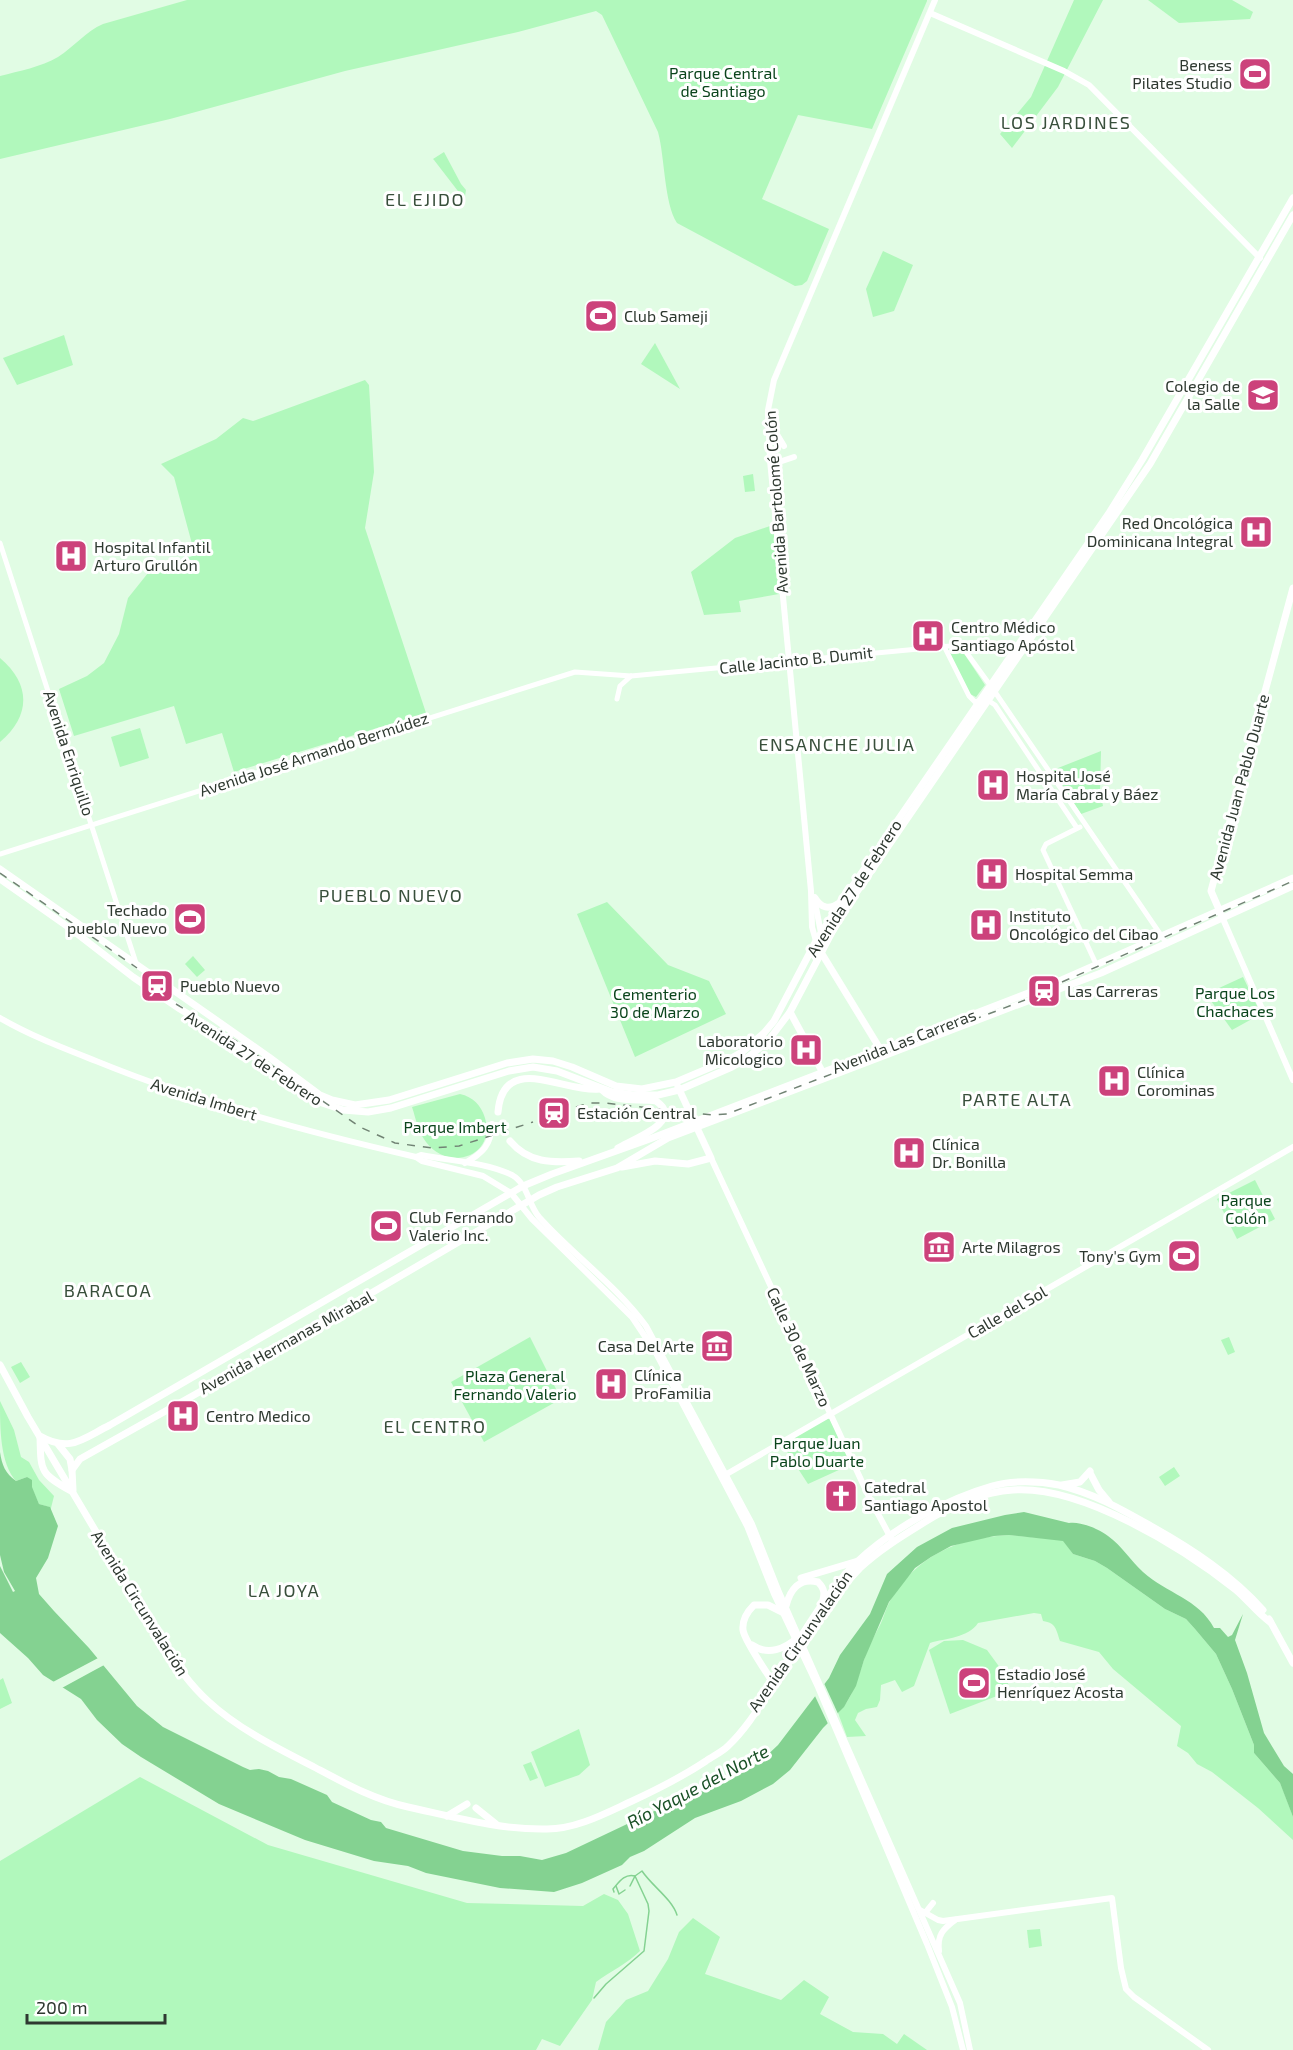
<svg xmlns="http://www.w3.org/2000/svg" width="1293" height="2050" font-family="'Exo 2',sans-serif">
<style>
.green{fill:#b1f8bc}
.water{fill:#84d291}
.pier{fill:#e1fce4}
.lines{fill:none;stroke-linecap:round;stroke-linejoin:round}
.stream{stroke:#84d291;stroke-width:1.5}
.tertiary{stroke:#fff;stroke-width:5}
.secondary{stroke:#fff;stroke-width:6}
.primary{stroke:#fff;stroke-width:7}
.rail{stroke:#718374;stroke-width:1.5;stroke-dasharray:8 8;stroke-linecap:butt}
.labels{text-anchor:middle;stroke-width:6;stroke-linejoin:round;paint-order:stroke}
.poi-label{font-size:16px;fill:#2e3930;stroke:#fff;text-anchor:start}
.park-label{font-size:16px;fill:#0b451c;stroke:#fff}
.street-label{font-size:16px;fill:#2e3930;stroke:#fff}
.neighbourhood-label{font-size:18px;letter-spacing:1.5px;fill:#384f3b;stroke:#fff}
.water-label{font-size:18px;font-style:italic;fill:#1a5127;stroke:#fff}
</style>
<rect width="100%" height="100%" fill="#e1fce4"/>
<g class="green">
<path d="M 187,0 L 927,0 L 927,1 L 872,129 L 798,115 L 762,199 L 829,229 L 807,281 L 802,285 L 795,286 L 677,223 C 664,203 665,158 658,132 L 602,15 L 596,11 L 518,32 L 345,71 L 170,119 L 0,159 L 0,76 C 19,71 41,67 58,57 C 74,47 86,31 103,24 Z"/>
<polygon points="1074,0 1103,0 1058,87 1012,148 1000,134 1031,97"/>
<polygon points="1148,0 1232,0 1253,12 1250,19 1179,23"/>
<polygon points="444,152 461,184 466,190 465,196 461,195 434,160 433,159"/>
<polygon points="883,251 913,265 894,311 873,317 866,289"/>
<polygon points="64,335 73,365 17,385 3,358"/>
<polygon points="655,343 680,389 641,364"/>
<polygon points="365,380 369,385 374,472 365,528 426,713 234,772 222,733 186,744 174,706 74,736 59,689 87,676 104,663 119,634 128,598 148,573 195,555 174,477 161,464 216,439 243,418 253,421"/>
<polygon points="753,474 755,491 745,492 743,476"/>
<polygon points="773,525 779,594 739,601 741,612 704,615 691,572 735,538"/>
<polygon points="959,646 985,685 976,697 970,694 945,648"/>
<path d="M 0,658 C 31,684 31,716 0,742 Z"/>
<polygon points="140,728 149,758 120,767 111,737"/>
<polygon points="1101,751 1100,792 1103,806 1081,814 1053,770"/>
<polygon points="607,902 668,965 709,981 726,1014 635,1057 577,914"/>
<polygon points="193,956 205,970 197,977 185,964"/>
<polygon points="1243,977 1261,1014 1232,1030 1206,994"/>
<path d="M 460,1094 C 473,1097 481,1105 485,1118 C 496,1157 448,1172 426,1142 C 418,1132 416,1119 412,1107 Z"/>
<polygon points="1255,1180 1275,1219 1237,1239 1217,1199"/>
<polygon points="530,1337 561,1399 484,1442 451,1382"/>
<polygon points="1229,1337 1235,1352 1228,1355 1221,1340"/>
<polygon points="21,1362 30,1377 20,1383 11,1367"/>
<path d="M 0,1401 L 14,1430 L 21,1457 L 29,1462 L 39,1480 L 54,1496 L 50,1512 L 49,1507 L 39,1504 L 27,1477 L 16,1481 C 0,1463 0,1428 0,1401 Z"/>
<polygon points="826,1419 830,1419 852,1464 808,1484 782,1444"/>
<polygon points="1174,1467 1180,1476 1165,1486 1159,1477"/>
<path d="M 1009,1535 L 1063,1540 L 1073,1554 L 1095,1561 L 1107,1568 L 1165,1609 L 1186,1619 L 1195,1629 L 1216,1654 L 1232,1689 L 1254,1745 L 1254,1753 L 1280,1783 L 1283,1790 L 1293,1817 L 1293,1840 L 1258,1808 L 1212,1772 L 1197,1764 L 1188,1753 L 1177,1746 L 1181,1726 L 1113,1669 L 1099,1652 L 1060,1641 C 1056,1629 1056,1623 1043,1621 L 1041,1614 L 1034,1613 L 978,1623 C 968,1638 946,1638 930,1643 L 914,1686 L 902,1692 L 895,1680 L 881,1685 L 880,1700 L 877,1707 L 866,1709 L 858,1713 L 855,1720 L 866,1736 L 847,1737 L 838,1713 C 853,1698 857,1680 864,1660 C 868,1647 875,1635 881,1623 C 884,1616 886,1608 890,1601 C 917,1555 957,1538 1009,1535 Z"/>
<polygon points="963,1640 987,1650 1006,1676 1010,1691 950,1714 929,1650 944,1641"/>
<polygon points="3,1678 12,1703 0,1709 0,1680"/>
<polygon points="579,1729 590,1765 579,1775 545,1787 531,1752"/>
<polygon points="531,1762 538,1778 530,1781 523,1765"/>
<path d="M 140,1777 L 268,1845 L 467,1903 L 583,1906 L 604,1894 L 618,1900 L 628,1914 L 640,1951 C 627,1964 611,1971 596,1982 L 592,2000 L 560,2046 L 542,2039 L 536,2050 L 0,2050 L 0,1861 Z"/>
<polygon points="693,1918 720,1937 705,1974 781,2000 804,1980 829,1997 820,2014 853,2032 883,2034 897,2044 904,2034 927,2050 598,2050 606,2022 626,2000 648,1991 668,1959 679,1932"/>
<polygon points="1040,1929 1042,1946 1029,1948 1027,1930"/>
</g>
<path class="water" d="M 0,1452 C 2,1465 5,1473 16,1481 L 27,1477 L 32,1480 L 32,1487 L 39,1504 L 50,1507 L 58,1526 L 48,1558 L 36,1578 L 39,1594 L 54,1611 L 89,1648 L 137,1706 L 163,1727 L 243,1767 L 250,1770 L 259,1769 L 268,1771 L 279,1777 L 291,1779 L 327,1795 L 332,1802 L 371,1820 L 381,1822 L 386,1828 L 463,1851 L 502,1856 L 520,1856 L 542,1860 L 566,1853 L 682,1798 L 727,1782 L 761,1761 L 778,1745 L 829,1678 L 840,1655 L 870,1614 L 887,1574 L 917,1547 L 952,1528 L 1005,1515 L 1024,1512 L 1069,1523 C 1080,1521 1099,1529 1108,1536 C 1122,1546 1131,1561 1143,1572 C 1166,1593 1199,1599 1214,1628 L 1220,1628 L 1228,1637 L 1232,1635 L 1243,1614 L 1235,1640 L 1247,1673 L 1264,1733 L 1284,1766 L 1293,1774 L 1293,1817 L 1280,1783 L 1254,1753 L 1254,1745 L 1232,1689 L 1216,1654 L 1195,1629 L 1186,1619 L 1165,1609 L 1107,1568 L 1095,1561 L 1073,1554 L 1063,1541 L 1009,1535 L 994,1536 L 951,1546 L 931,1557 L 915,1568 L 889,1602 L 864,1660 L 856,1686 L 844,1707 L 823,1728 L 790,1770 L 773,1784 L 741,1801 L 695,1818 L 644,1851 L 630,1857 L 622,1865 L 582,1883 L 554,1892 L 500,1888 L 426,1873 L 408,1866 L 374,1861 L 305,1840 L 219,1804 L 141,1757 L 122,1744 L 97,1720 L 81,1699 L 43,1675 L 28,1658 L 0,1633 L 0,1566 L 13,1592 L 15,1591 L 4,1572 L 0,1555 Z"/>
<g class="pier">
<polygon points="100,1657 106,1664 93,1671 60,1689 51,1683"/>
<polygon points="823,1681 839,1716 829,1726 814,1694"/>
</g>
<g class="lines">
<g class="stream">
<polyline points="616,1886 619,1894 625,1890"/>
<polyline points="630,1886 635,1876"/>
<path d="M 614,1892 L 613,1889 C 619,1882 625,1873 635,1876 L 642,1871 C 652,1886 672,1899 677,1915"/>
<polyline points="594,1998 606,1984 644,1951 649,1911 648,1904 635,1876"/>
</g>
<g class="tertiary">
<polyline points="0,543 136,963"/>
<polyline points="944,646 969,696 975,702 986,699 995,705 1077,828"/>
<polyline points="617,699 620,686 631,676"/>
<polyline points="1080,827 1046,844 1043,850 1097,966"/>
<polyline points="0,854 575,672 631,676 961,645 995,692 1167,944"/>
</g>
<g class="secondary">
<polyline points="930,13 1064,71 1089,85 1260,258"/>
<polyline points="769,421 784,446"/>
<polyline points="771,467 776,463 794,457"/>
<polyline points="814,897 821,933 825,943"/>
<polyline points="1223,919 1293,1080"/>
<polyline points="816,941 812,927 811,891 770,460 768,410 774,380 935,0"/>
<path d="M 0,1018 C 31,1036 63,1048 96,1061 C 199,1103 307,1132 416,1157 L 422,1161 L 483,1176 L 511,1193 L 532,1219 L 632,1317 L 656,1353 L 747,1526 L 774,1594 L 818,1687 L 927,1944 L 952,2007 L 963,2050"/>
<path d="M 416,1157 L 421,1155 C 450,1161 485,1162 512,1175 C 528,1184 528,1204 539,1217 C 573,1255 616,1285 646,1326 L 752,1524 L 779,1592 L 960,2003 L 970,2050"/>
<polyline points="711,1158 870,1499 893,1542"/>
<path d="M 465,1163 C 483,1153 491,1145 492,1124"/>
<polyline points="725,1475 1293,1147"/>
<polyline points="920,1910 938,1920 943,1921 1112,1898 1121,1968 1126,1989 1134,1997 1208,2050"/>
<polyline points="925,1913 933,1903"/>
<path d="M 939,1951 C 937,1935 943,1929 955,1920"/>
</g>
<g class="primary">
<polyline points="0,869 269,1057 320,1095 332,1100 355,1105 389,1100 507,1063 533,1059 553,1061 572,1067 616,1086 642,1089 676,1082 728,1060 742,1052 764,1033 774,1021 816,941 834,913 1109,513 1142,460 1293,198"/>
<polyline points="0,879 71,929 133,977 180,1009 226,1037 316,1101 343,1110 368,1112 391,1108 509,1071 533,1067 557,1071 612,1092 633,1095 658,1095 679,1090 732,1067 746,1059 768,1041 790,1012 841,915 1150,464 1293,215"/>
<path d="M 815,898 C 821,908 829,910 839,903"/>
<polyline points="1221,914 1211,891 1293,588"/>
<polyline points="819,949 882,1052"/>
<polyline points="790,1012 823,1073"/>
<path d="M 602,1090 C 616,1104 638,1098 656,1101 C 686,1121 631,1140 618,1148"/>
<path d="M 498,1112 C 503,1051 565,1093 599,1089"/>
<path d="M 510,1141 C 528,1163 552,1163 579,1161"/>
<polyline points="622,1167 655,1161 688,1164 711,1158 678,1087"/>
<path d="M 0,1365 L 28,1417 L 162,1643 C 176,1664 189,1684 208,1701 C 238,1729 279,1749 316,1768 C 346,1784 375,1800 408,1807 C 454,1817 500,1830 547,1829 C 576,1829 604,1814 630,1802 C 656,1790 682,1777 706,1761 C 713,1756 722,1752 728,1746 C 749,1726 764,1699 780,1676 C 805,1639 829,1600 860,1568 C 878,1551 899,1538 920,1525 C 948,1507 979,1492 1013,1490 C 1082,1485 1183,1548 1236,1590 C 1248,1600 1257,1613 1270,1622"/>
<polyline points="58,1444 70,1459 72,1470"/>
<polyline points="1090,1473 1099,1490 1109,1502"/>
<polyline points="1062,1485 1080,1482 1090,1471"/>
<polyline points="73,1490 72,1470 80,1459 267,1354 539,1195 557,1187 617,1168 668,1138 1101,973 1293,886"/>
<path d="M 71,1491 C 39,1473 41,1471 40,1436 C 70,1453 82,1439 110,1425 L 523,1186 L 552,1174 L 647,1140 L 1057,982 L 1293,878"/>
<polyline points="801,1578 858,1561"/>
<path d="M 786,1606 C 790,1590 799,1577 818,1582 C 825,1589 825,1594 822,1603"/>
<polyline points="1269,1619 1293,1663"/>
<path d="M 752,1645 C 768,1656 785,1649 798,1637"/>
<path d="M 793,1649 C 812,1619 832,1586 858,1561 C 892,1529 946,1499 992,1486 C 1012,1480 1039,1481 1059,1485 C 1093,1493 1121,1509 1151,1526 C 1192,1549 1232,1575 1263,1610"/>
<path d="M 774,1684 C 768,1675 744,1639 743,1630 C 742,1620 747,1612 754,1605 L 768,1605 L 782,1612"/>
<polyline points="476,1808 496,1824"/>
<polyline points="447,1816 467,1804"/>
</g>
<g class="rail">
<polyline points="0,873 137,968"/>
<polyline points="1062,982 1293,881"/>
<polyline points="176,1004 241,1044 360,1127 395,1143 432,1148 459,1146 533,1122"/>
<polyline points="576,1107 590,1103 605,1103 712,1115 727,1114 1025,1000"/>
</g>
</g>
<defs>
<symbol id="stadium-square" viewBox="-11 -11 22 22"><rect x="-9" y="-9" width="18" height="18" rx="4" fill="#cc427b" stroke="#fff"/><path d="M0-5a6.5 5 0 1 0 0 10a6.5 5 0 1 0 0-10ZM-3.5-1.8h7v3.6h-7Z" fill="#fff"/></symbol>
<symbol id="university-square" viewBox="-11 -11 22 22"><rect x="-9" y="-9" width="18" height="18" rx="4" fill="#cc427b" stroke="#fff"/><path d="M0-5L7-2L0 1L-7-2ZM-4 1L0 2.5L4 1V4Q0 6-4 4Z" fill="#fff"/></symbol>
<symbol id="hospital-square" viewBox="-11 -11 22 22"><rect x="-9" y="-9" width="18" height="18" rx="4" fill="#cc427b" stroke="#fff"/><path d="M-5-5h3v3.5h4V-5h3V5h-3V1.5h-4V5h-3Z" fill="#fff"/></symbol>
<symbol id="station-square" viewBox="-11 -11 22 22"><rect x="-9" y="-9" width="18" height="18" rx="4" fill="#cc427b" stroke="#fff"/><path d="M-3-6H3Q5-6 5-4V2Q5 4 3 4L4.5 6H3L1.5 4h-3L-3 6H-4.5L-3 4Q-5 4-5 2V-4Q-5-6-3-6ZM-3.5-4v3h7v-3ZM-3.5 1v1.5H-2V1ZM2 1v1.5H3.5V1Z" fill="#fff"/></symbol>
<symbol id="museum-square" viewBox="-11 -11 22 22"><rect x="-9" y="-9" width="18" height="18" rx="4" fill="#cc427b" stroke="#fff"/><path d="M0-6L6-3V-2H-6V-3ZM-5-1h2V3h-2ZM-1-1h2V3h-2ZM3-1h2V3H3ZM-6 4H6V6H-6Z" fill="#fff"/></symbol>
<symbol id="church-square" viewBox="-11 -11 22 22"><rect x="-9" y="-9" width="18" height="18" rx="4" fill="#cc427b" stroke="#fff"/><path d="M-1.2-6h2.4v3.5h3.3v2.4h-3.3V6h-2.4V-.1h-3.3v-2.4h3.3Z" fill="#fff"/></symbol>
</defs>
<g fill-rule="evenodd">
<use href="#stadium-square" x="1236" y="55" width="38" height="38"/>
<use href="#stadium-square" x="582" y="297" width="38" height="38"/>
<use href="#university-square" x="1244" y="376" width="38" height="38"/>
<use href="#hospital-square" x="1237" y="513" width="38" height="38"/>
<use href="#hospital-square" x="52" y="537" width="38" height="38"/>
<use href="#hospital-square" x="909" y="617" width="38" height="38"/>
<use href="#hospital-square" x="974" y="766" width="38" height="38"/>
<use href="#hospital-square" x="973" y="855" width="38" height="38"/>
<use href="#stadium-square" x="171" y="900" width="38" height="38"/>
<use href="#hospital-square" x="967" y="906" width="38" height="38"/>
<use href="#station-square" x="138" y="967" width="38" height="38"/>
<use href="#station-square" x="1025" y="972" width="38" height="38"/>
<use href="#hospital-square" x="787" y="1031" width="38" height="38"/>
<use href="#hospital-square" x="1095" y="1062" width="38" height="38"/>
<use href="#station-square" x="535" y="1094" width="38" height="38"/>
<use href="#hospital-square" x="890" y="1134" width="38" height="38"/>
<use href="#stadium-square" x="367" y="1207" width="38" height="38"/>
<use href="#museum-square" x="920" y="1228" width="38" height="38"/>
<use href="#stadium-square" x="1165" y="1237" width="38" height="38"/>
<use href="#museum-square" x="698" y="1327" width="38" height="38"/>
<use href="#hospital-square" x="592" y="1365" width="38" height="38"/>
<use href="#hospital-square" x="164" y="1397" width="38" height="38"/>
<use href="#church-square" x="822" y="1477" width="38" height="38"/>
<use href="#stadium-square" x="955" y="1664" width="38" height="38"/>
</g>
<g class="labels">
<g class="poi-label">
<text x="1232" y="71" text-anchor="end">Beness<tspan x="1232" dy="18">Pilates Studio</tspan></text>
<text x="624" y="322">Club Sameji</text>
<text x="1240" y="392" text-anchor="end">Colegio de<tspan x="1240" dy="18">la Salle</tspan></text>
<text x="1233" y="529" text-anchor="end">Red Oncológica<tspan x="1233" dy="18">Dominicana Integral</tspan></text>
<text x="94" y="553">Hospital Infantil<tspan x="94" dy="18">Arturo Grullón</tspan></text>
<text x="951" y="633">Centro Médico<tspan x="951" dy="18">Santiago Apóstol</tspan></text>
<text x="1016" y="782">Hospital José<tspan x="1016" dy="18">María Cabral y Báez</tspan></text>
<text x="1015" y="880">Hospital Semma</text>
<text x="167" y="916" text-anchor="end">Techado<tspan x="167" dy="18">pueblo Nuevo</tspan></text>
<text x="1009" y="922">Instituto<tspan x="1009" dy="18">Oncológico del Cibao</tspan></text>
<text x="180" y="992">Pueblo Nuevo</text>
<text x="1067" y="997">Las Carreras</text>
<text x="783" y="1047" text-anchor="end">Laboratorio<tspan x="783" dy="18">Micologico</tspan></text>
<text x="1137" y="1078">Clínica<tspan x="1137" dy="18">Corominas</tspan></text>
<text x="577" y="1119">Estación Central</text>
<text x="932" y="1150">Clínica<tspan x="932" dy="18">Dr. Bonilla</tspan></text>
<text x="409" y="1223">Club Fernando<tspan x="409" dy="18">Valerio Inc.</tspan></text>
<text x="962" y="1253">Arte Milagros</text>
<text x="1161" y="1262" text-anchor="end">Tony's Gym</text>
<text x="694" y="1352" text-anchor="end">Casa Del Arte</text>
<text x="634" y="1381">Clínica<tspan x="634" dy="18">ProFamilia</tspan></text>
<text x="206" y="1422">Centro Medico</text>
<text x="864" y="1493">Catedral<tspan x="864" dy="18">Santiago Apostol</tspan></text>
<text x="997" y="1680">Estadio José<tspan x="997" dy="18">Henríquez Acosta</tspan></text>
</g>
<g class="park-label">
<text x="723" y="79">Parque Central<tspan x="723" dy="18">de Santiago</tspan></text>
<text x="1235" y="999">Parque Los<tspan x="1235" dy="18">Chachaces</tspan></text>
<text x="655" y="1000">Cementerio<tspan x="655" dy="18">30 de Marzo</tspan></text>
<text x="455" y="1133">Parque Imbert</text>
<text x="1246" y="1206">Parque<tspan x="1246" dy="18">Colón</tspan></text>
<text x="515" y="1382">Plaza General<tspan x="515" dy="18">Fernando Valerio</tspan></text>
<text x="817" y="1449">Parque Juan<tspan x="817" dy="18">Pablo Duarte</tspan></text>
</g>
<g class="street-label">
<text transform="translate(776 502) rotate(-94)" y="6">Avenida Bartolomé Colón</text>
<text transform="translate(796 660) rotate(-6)" y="6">Calle Jacinto B. Dumit</text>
<text transform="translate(69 753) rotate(72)" y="6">Avenida Enriquillo</text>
<text transform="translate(314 754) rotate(-18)" y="6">Avenida José Armando Bermúdez</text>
<text transform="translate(1239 787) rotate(-75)" y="6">Avenida Juan Pablo Duarte</text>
<text transform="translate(854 888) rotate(-57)" y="6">Avenida 27 de Febrero</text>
<text transform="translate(904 1041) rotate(-21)" y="6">Avenida Las Carreras</text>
<text transform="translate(254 1058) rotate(33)" y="6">Avenida 27 de Febrero</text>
<text transform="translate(204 1099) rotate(17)" y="6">Avenida Imbert</text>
<text transform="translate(1007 1312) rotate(-30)" y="6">Calle del Sol</text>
<text transform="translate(286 1342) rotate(-29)" y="6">Avenida Hermanas Mirabal</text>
<text transform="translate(799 1347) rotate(65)" y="6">Calle 30 de Marzo</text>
<text transform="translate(140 1603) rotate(58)" y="6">Avenida Circunvalación</text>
<text transform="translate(800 1641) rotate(-55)" y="6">Avenida Circunvalación</text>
</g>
<g class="neighbourhood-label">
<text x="1066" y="129">LOS JARDINES</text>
<text x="425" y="206">EL EJIDO</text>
<text x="837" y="751">ENSANCHE JULIA</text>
<text x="391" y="902">PUEBLO NUEVO</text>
<text x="1017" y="1106">PARTE ALTA</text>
<text x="108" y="1297">BARACOA</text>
<text x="435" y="1433">EL CENTRO</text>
<text x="284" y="1597">LA JOYA</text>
</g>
<g class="water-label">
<text transform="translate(698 1787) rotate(-28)" y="6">Río Yaque del Norte</text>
</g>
</g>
<path d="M27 2014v9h138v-9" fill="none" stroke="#2e3930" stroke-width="3"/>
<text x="36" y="2014" font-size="18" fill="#2e3930" stroke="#ffffff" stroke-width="4.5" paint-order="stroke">200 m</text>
</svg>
